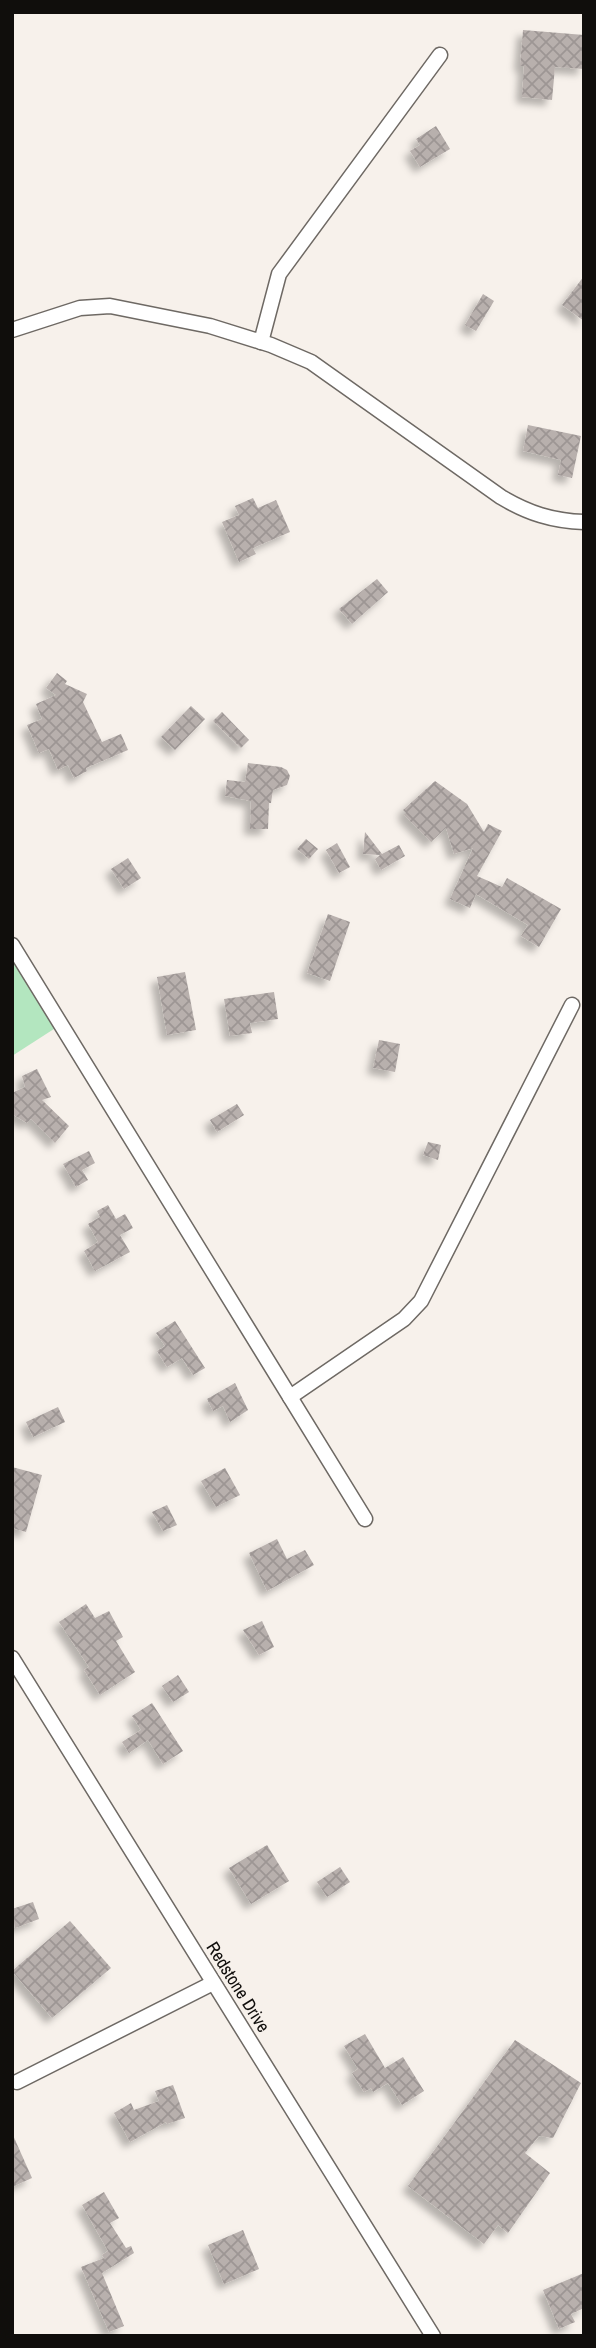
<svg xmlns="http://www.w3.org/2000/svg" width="596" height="2348" font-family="'Archivo Narrow',sans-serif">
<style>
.green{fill:#b3e6bf}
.building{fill:url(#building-cross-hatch);filter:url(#shadow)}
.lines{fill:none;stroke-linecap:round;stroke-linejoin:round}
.minor-casing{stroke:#6e6964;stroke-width:17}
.minor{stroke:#fff;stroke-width:14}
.labels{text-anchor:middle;stroke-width:7;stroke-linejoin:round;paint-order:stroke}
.street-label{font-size:18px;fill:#100e0c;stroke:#f7f1eb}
</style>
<defs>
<pattern id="building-cross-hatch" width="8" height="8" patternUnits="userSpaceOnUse" patternTransform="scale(1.75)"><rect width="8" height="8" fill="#b8b0ad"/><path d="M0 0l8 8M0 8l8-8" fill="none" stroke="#9d9694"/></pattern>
<filter id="shadow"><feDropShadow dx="-6" dy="6" stdDeviation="3.5" flood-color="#0004"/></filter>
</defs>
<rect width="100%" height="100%" fill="#f7f1eb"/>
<polygon class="green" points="12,961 57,1027 12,1056"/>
<g class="building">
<polygon points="523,30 584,35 584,69 555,67 552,100 522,97 524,66 520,66"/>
<polygon points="436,126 450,149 420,167 410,151 420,145 416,139"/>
<polygon points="584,276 584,321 562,305"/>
<polygon points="483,294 494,301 476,331 465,325"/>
<polygon points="528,425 581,436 572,478 558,475 561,460 523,451"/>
<polygon points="253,498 258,508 276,500 290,532 253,548 256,554 239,562 222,522 239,515 235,506"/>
<polygon points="377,579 388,592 352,624 339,609"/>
<polygon points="57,673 67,681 65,684 87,694 83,702 102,742 121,734 128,750 86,768 87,771 74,778 68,765 58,770 49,749 39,753 27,725 42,719 36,704 56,695 46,688"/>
<polygon points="191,706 205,719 175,750 161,737"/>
<polygon points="222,712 249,740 241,748 213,721"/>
<polygon points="248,763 281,767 287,770 290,776 287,785 273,790 271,803 269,803 268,829 250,829 251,801 225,796 227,780 245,782"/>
<polygon points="435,781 467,804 484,832 488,824 502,831 477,876 502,887 507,878 561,909 539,947 521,936 528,925 476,894 470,908 450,899 473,848 454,854 446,828 431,842 404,815 406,813 403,810"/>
<polygon points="365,832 382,854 399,845 405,856 381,870 375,859 380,855 363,854"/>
<polygon points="306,839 318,849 309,859 297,849"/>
<polygon points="337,843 350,867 339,873 326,850"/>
<polygon points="128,858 141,878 124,889 111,869"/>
<polygon points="328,914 350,922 330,981 307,973"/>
<polygon points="185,972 196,1030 167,1035 157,977"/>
<polygon points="274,992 278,1019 250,1023 252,1033 230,1036 224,999"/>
<polygon points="379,1040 400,1044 395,1072 373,1068"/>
<polygon points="37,1069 51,1097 42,1100 69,1126 55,1143 31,1119 27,1123 12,1114 12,1093 25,1087 22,1076"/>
<polygon points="237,1104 244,1115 217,1132 210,1120"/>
<polygon points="428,1142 441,1145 438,1160 423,1155"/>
<polygon points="89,1151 95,1163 82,1170 88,1180 76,1187 63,1164"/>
<polygon points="108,1205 116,1219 125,1214 133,1228 120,1235 130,1252 95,1271 84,1251 98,1242 88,1224 100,1217 97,1211"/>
<polygon points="175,1321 205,1368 193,1375 182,1358 167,1367 157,1351 165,1346 156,1333"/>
<polygon points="235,1383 248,1410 230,1422 223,1406 213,1411 207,1399"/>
<polygon points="58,1407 65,1422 33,1437 26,1422"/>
<polygon points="12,1467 42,1475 26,1532 12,1528"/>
<polygon points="225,1468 240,1495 216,1507 201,1481"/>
<polygon points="167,1505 177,1525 163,1531 152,1512"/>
<polygon points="277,1539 287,1559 305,1550 314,1565 267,1591 249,1553"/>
<polygon points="86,1604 95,1618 109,1611 123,1637 116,1641 135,1672 100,1695 84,1670 89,1667 59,1622"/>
<polygon points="262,1621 274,1647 259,1655 243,1630"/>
<polygon points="178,1675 189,1692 173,1702 162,1686"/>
<polygon points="152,1703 183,1751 163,1764 148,1740 129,1753 122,1742 141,1730 132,1716"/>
<polygon points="267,1845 289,1881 251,1904 229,1868"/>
<polygon points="340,1867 350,1882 327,1897 317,1882"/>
<polygon points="33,1902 39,1919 15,1928 12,1909"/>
<polygon points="70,1921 111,1968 52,2018 12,1971"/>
<polygon points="365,2034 385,2068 403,2057 424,2091 402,2105 388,2083 373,2092 371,2088 364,2092 352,2073 358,2069 344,2046"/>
<polygon points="515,2040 581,2083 553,2138 539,2136 525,2153 550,2173 508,2233 498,2225 484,2244 408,2186"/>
<polygon points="173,2085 185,2118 167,2124 166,2122 130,2142 114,2113 131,2103 134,2110 159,2101 155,2091"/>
<polygon points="12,2133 32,2178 12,2187"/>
<polygon points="104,2192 119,2218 110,2223 126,2248 131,2246 134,2253 102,2273 124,2326 109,2332 81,2267 104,2258 102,2255 108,2251 82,2205"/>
<polygon points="243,2230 259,2269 224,2284 208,2245"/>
<polygon points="584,2273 584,2308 571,2314 575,2322 559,2329 543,2290"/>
</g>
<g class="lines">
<defs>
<g id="minor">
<path d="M 12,330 L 80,308 L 110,306 L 210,326 L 271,345 L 311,362 L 501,497 C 528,513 552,521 584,522"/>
<polyline points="261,342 279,274 440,55"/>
<polyline points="12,945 365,1519"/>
<polyline points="290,1397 404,1319 421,1301 572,1005"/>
<polyline points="12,1658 433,2336"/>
<polyline points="17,2082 213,1983"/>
</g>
</defs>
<use href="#minor" class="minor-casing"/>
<use href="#minor" class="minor"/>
</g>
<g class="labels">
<g class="street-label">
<text transform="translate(238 1987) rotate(58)" y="6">Redstone Drive</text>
</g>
</g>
<rect width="596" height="2348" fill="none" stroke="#100e0c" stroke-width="28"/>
</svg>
